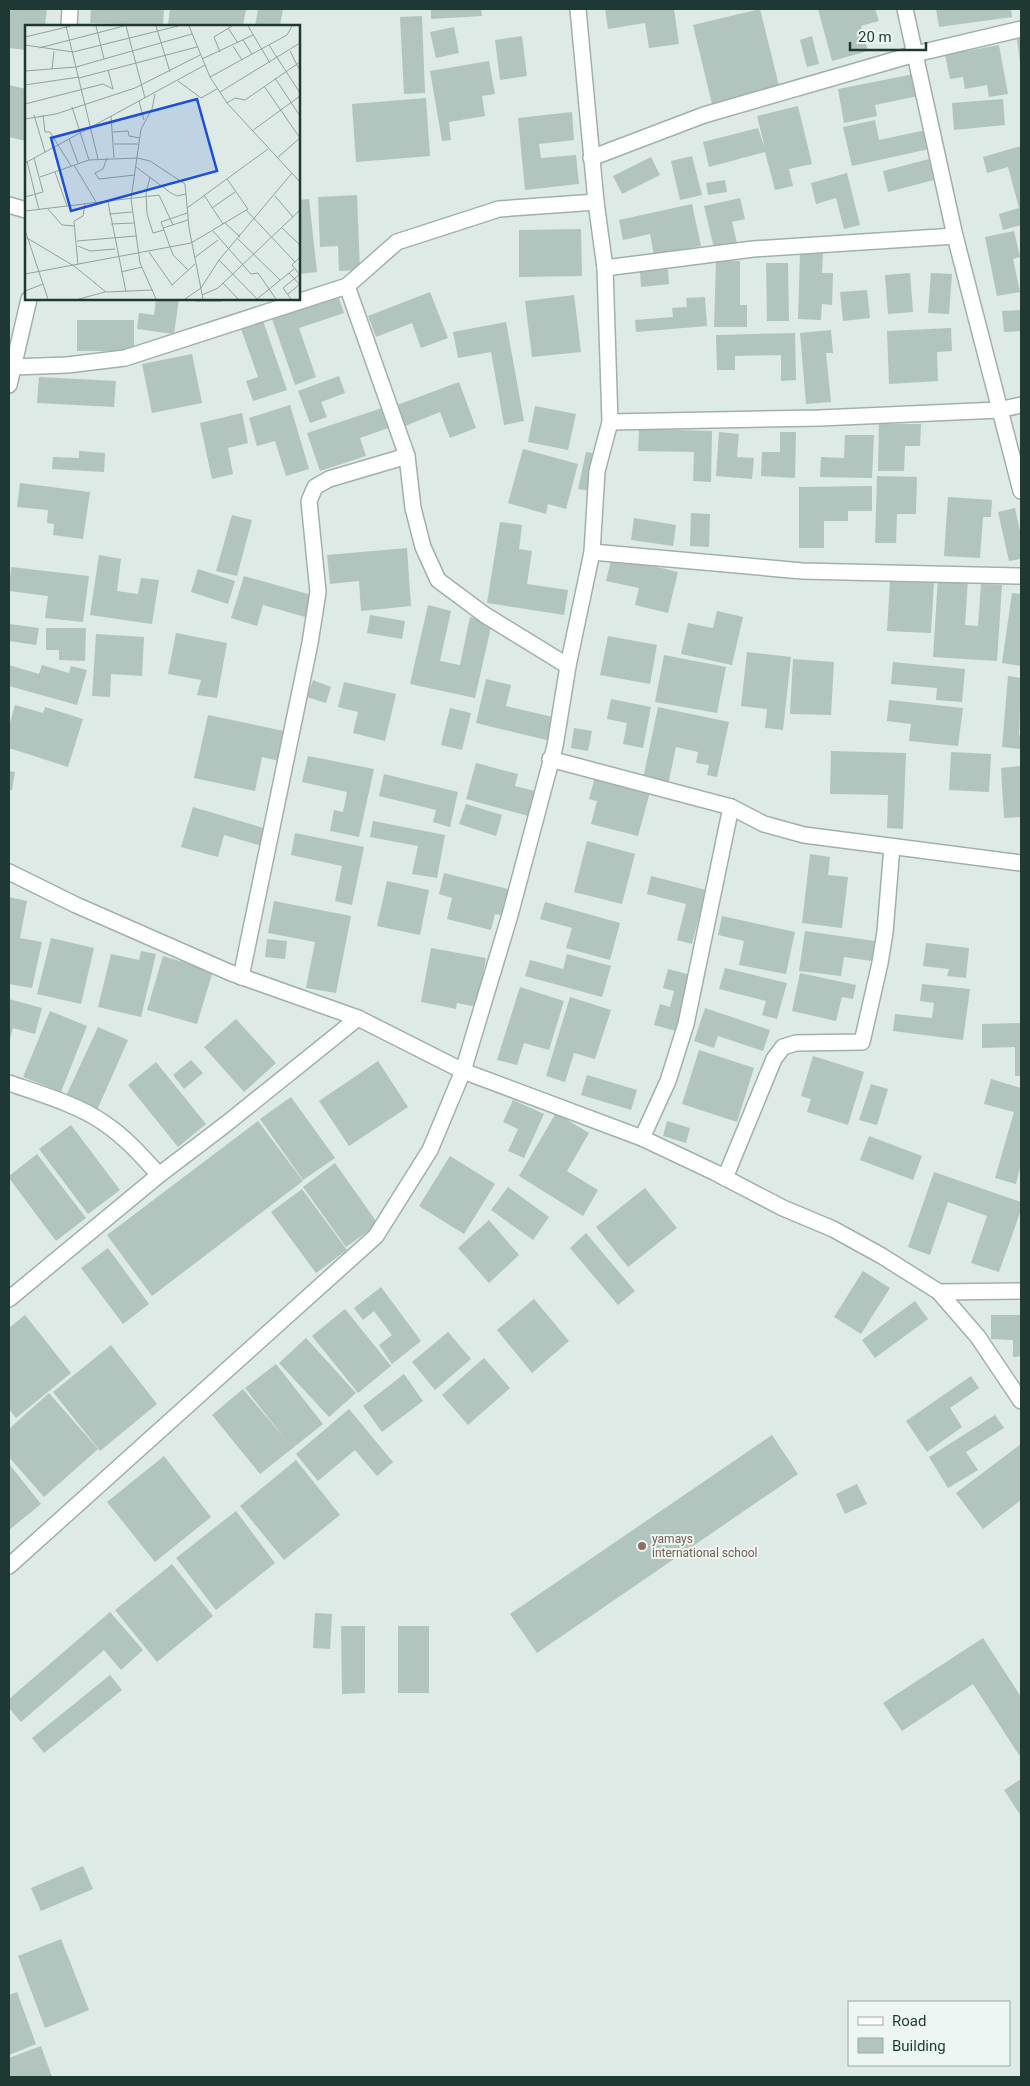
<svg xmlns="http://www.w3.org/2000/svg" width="1030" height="2086" font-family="Roboto,sans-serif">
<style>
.building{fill:#b2c4be}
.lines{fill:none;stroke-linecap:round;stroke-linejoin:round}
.minor-casing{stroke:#a0b1ac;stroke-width:18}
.minor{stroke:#fff;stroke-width:15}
.education-dot{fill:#8d6e63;stroke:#edf6f2;stroke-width:2}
.labels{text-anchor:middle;stroke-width:4;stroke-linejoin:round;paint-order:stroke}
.education-label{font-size:12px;fill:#785e54;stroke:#edf6f2;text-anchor:start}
.inset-road{fill:none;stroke:#91a39e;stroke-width:1}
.view{fill:#1d4ed8;fill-opacity:0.15;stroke:#1d4ed8;stroke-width:2.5}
.inset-edge{fill:none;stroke:#1e3933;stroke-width:2.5}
</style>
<rect width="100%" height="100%" fill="#ddeae5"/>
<g class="building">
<polygon points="9,9 47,9 45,26 26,26 26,50 9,48"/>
<polygon points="91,9 164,9 163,25 90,23"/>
<polygon points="170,9 246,9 243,26 181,26 168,24"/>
<polygon points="258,9 283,9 280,26 255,26"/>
<polygon points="431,9 481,9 482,16 431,19"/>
<polygon points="605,9 674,9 679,44 649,48 645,23 608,29"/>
<polygon points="760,9 779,86 712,104 693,25"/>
<polygon points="818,9 875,9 879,21 861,26 868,51 832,61"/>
<polygon points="936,9 1011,9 1012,17 939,27"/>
<polygon points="422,16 425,93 404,94 400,17"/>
<polygon points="454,27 459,53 436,58 430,32"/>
<polygon points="522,36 527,76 500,80 495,40"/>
<polygon points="812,36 819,64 807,67 800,40"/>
<polygon points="1017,39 1021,39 1021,62 1020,62"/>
<polygon points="999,45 1008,94 989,97 987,85 965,89 963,77 950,79 945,55"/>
<polygon points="489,61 495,94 482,96 485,116 449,122 451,140 442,141 430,71"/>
<polygon points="914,74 918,96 875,105 877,116 844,123 838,89"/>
<polygon points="9,85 26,89 26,141 9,137"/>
<polygon points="426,98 430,156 356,162 352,104"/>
<polygon points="1003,99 1005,125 954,130 952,103"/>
<polygon points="798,106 812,164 789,169 793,186 775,190 765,152 709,167 703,142 758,128 765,148 757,116"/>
<polygon points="572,112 574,140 539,144 541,158 576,155 579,184 525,190 518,118"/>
<polygon points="875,120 879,140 926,130 929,149 852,166 843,127"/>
<polygon points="1021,146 1021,225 1003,230 999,214 1019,208 1008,167 987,173 983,157"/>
<polygon points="692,156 702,195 680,200 671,161"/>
<polygon points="651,157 660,175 622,194 613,176"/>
<polygon points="929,159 934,180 888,192 883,171"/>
<polygon points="847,173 860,225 844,229 836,198 816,204 811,183"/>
<polygon points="725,180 727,192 708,195 706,183"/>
<polygon points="357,195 360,270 339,271 338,246 320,247 318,197"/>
<polygon points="740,198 745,219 732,222 737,243 714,248 704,206"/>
<polygon points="309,199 317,272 299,274 299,200"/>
<polygon points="692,204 701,246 654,255 650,234 623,240 619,220"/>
<polygon points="581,229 582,276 519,277 519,230"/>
<polygon points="1014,231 1020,257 1013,259 1020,292 997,296 985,237"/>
<polygon points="800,252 823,253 822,273 833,273 832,305 822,304 821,320 798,319"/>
<polygon points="716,260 740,261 740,305 747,305 747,327 714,327"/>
<polygon points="766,263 788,263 789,321 767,321"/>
<polygon points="668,269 669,284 641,287 640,272"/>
<polygon points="910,273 913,312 888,314 885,275"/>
<polygon points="931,273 952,274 949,314 928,313"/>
<polygon points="867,290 870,318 843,321 840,292"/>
<polygon points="337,292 344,313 299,328 316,377 295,385 271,316"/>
<polygon points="430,292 448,338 421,348 412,323 376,337 368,316"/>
<polygon points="574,295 581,352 532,357 525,301"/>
<polygon points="705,297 707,326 636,332 635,320 673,317 672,308 687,307 686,298"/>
<polygon points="156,299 179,299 174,334 137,329 139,313 154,315"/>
<rect x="195" y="299" width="27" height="3"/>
<polygon points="1021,310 1021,331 1004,332 1002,311"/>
<polygon points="262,318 287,390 253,401 246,381 258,377 240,326"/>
<rect x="77" y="320" width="57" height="31"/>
<polygon points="506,322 524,421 504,425 491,352 458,358 453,332"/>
<polygon points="951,328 952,351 937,352 938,381 889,384 887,331"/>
<polygon points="831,330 833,353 826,353 831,402 806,404 800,333"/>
<polygon points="795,333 796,380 781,381 781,355 735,356 735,370 717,370 716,335"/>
<polygon points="192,354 202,403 152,413 142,364"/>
<polygon points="339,376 345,393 321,402 327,417 310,423 298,391"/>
<polygon points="39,377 116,381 114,407 37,403"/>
<polygon points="459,382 476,428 450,438 440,412 405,426 397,405"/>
<polygon points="290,405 309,469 286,476 275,441 257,446 249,418"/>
<polygon points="535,406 576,414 568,450 528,442"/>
<polygon points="385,407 391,427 360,438 366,456 320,471 307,433"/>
<polygon points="242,413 248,443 228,448 233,474 212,479 200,423"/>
<polygon points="879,424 921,424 920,446 905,446 904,471 878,471"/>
<polygon points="639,429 712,431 711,482 693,481 694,452 638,451"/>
<polygon points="719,432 739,434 737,457 754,458 752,479 716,476"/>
<polygon points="780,432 796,432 795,478 761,476 762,452 780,452"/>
<polygon points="845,435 874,435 872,478 820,477 821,457 844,458"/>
<polygon points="523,449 578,464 566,509 548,504 546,514 508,503"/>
<polygon points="79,451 105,453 104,472 52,469 53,457 79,458"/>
<polygon points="586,452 598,454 590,491 578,489"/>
<polygon points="877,476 917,477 916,514 897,514 896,543 875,543"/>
<polygon points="20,483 90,492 83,539 53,535 54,524 47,523 48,510 17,507"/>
<polygon points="872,486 872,511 848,511 848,521 824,521 824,548 799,548 799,487"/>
<polygon points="948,497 992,500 991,517 983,517 980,558 944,556"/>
<polygon points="1015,508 1021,536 1021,559 1009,561 998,512"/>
<polygon points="691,513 710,514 709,547 690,546"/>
<polygon points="232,515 252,520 237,576 216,571"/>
<polygon points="634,518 676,525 673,546 631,540"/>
<polygon points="500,522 522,525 519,549 532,551 527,584 568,590 564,615 487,603"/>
<polygon points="407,548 411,606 361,611 359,581 330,584 327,555"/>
<polygon points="99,555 121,559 117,591 138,594 141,578 159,580 152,624 90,615"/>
<polygon points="612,556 678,572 668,613 635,605 639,588 606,581"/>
<polygon points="11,567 89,576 83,622 45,618 48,596 9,591"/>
<polygon points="198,569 235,581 228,604 191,592"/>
<polygon points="244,576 315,596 309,618 263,605 257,626 231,618"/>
<polygon points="938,577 968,579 965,625 978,626 981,584 1002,585 997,661 933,657"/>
<polygon points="890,581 934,583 931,633 887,631"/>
<polygon points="1012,593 1021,594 1021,666 1002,663"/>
<polygon points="428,605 451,611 440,661 460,665 470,617 492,622 475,698 410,684"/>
<polygon points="717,611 743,617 732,665 681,654 688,623 713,628"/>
<polygon points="370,615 405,621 402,639 367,633"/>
<polygon points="10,624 39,628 36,645 9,641"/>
<polygon points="46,628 86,628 85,661 59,660 59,650 46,650"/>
<polygon points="176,633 227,643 217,698 197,695 201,680 168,674"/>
<polygon points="96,634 144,637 142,676 111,674 110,697 92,696"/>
<polygon points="608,636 657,645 650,684 600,675"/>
<polygon points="747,652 791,657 783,730 765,728 767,709 741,706"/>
<polygon points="664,655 726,667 717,713 655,702"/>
<polygon points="793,659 834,662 831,715 790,714"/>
<polygon points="893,662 965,669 962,702 936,700 937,688 891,684"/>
<polygon points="9,665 39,674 42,665 69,673 71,666 87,670 77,705 9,686"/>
<polygon points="1008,676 1021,678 1019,735 1021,736 1021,749 1002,747"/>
<polygon points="486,679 511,685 506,706 557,718 551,741 476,723"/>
<polygon points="313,680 331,687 326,703 307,697"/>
<polygon points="344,682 396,694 385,741 353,733 358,712 338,707"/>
<polygon points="611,699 651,707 643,748 623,744 627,723 607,719"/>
<polygon points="889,700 963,708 958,746 909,741 911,724 887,721"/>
<polygon points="15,705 43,713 45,707 83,719 68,767 9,748 9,726"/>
<polygon points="658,707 729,722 717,777 707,775 709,765 696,763 698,752 676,747 668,785 643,779"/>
<polygon points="450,708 471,713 462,750 441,745"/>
<polygon points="208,715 289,732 283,762 262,757 255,791 194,778"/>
<polygon points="574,728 592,731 588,751 571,748"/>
<polygon points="831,751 906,753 903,829 887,828 888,795 830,794"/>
<polygon points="951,752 991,754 989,792 949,790"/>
<polygon points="308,756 374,769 359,837 330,831 334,810 343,812 347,792 302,782"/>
<polygon points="476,763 518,774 515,786 539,792 532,817 466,799"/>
<polygon points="1021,766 1021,817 1004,818 1001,768"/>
<polygon points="9,771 15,772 12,790 9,790"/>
<polygon points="384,774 458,792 450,827 433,822 436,810 379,796"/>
<polygon points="595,777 650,792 638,836 591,824 597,801 589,799"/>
<polygon points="466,804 502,815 496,836 459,824"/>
<polygon points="193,807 267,829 262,846 224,835 218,857 181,847"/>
<polygon points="373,821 445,835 437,878 412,874 418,846 370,837"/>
<polygon points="295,833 364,847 352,905 335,901 342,866 291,855"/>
<polygon points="587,841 635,854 622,904 574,892"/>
<polygon points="810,854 830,857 828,875 848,877 842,928 802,923"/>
<polygon points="444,873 512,890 506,916 495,914 491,930 447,919 452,898 439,894"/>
<polygon points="651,876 706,890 692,944 677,940 686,904 647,894"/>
<polygon points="387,881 429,890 420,935 377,926"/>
<polygon points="9,897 27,901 20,938 42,942 32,988 9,984"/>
<polygon points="274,901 351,916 336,993 306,988 315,942 268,933"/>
<polygon points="545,902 620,923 610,960 566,948 572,928 540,919"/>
<polygon points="722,916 795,932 786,974 739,965 744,941 718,935"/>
<polygon points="805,931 875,941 872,961 844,957 841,976 799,971"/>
<polygon points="51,938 94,948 81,1004 37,994"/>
<polygon points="267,939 287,941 285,959 265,957"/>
<polygon points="926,943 969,948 966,978 947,976 949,969 923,966"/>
<polygon points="431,948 486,958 477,1007 457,1003 456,1009 421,1002"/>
<polygon points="141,951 156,954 141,1017 98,1007 111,954 139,960"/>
<polygon points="567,954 611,966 602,997 525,976 530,960 563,969"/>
<polygon points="163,956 213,971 197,1024 147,1010"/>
<polygon points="725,968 787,983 777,1019 762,1015 766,1001 719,989"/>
<polygon points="668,969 691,975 676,1031 654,1025 660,1004 670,1007 674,991 663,988"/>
<polygon points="800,973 856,985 853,999 842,997 836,1021 792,1011"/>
<polygon points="922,984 970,989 963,1040 893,1031 895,1014 932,1018 934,1003 920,1001"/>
<polygon points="520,987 564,1001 549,1050 524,1043 517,1065 497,1060"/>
<polygon points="570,997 611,1010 595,1059 574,1053 565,1082 546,1076"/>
<polygon points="9,999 42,1008 35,1034 13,1028 9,1043"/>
<polygon points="705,1008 770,1030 763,1051 718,1036 714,1048 694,1041"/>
<polygon points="50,1011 87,1026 61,1092 23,1077"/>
<polygon points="236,1019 276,1063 244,1092 204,1047"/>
<polygon points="1021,1023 1021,1076 1015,1076 1015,1047 982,1048 982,1024"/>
<polygon points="98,1027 128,1040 97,1110 66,1096"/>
<polygon points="699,1050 754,1068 737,1122 682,1104"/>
<polygon points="813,1056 864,1072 848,1125 807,1112 811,1099 801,1096"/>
<polygon points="191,1060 203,1073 184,1089 173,1075"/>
<polygon points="378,1061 408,1107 349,1146 319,1101"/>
<polygon points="156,1062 206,1124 178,1147 128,1085"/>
<polygon points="587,1075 637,1090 631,1110 581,1095"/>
<polygon points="991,1079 1021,1088 1021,1164 1016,1184 995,1178 1014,1112 984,1104"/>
<polygon points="871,1084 888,1089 877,1125 859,1120"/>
<polygon points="291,1097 335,1158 303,1180 260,1119"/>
<polygon points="513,1100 544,1114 524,1158 508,1151 518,1129 503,1122"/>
<polygon points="556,1113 589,1133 567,1171 598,1190 583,1216 519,1176"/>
<polygon points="258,1121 303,1181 152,1296 107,1235"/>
<polygon points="667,1121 690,1128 686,1143 663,1136"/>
<polygon points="71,1125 120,1190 88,1214 39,1149"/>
<polygon points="869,1136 922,1156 913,1180 860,1160"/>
<polygon points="37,1154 86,1218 56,1241 9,1178 9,1176"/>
<polygon points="450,1156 495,1184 464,1234 419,1206"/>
<polygon points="335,1163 378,1224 346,1247 303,1187"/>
<polygon points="934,1172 1021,1202 1021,1210 999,1272 971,1263 987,1216 948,1202 930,1255 908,1247"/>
<polygon points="508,1187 549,1217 533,1240 491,1210"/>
<polygon points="645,1188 677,1228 628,1267 596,1227"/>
<polygon points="302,1189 347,1250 316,1273 271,1212"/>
<polygon points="489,1220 519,1255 489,1283 458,1248"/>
<polygon points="586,1233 635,1291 618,1305 570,1248"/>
<polygon points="108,1248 149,1304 123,1324 81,1268"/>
<polygon points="863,1271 890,1288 861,1334 834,1317"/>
<polygon points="381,1287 421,1341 392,1364 379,1345 392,1335 374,1311 363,1320 354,1308"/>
<polygon points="534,1299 569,1341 532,1373 497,1330"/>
<polygon points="915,1301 928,1319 875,1358 862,1340"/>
<polygon points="345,1309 391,1366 358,1393 312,1336"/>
<polygon points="25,1315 71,1373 16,1418 9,1409 9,1328"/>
<polygon points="991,1315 1021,1315 1021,1356 1013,1357 1013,1340 991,1339"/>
<polygon points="448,1332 471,1359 435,1390 412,1362"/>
<polygon points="306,1338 356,1393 329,1417 279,1363"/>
<polygon points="111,1345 157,1404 100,1451 53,1392"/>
<polygon points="484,1358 510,1388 468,1425 442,1395"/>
<polygon points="276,1364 323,1424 260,1474 212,1415 243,1389 286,1440 245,1388"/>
<polygon points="404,1374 423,1401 382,1432 363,1406"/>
<polygon points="971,1376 979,1388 950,1408 962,1427 927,1452 906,1421"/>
<polygon points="49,1393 98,1449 44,1497 9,1457 9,1429"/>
<polygon points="349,1409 393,1462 377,1476 355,1450 318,1481 296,1454"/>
<polygon points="995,1415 1004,1428 966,1452 978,1470 948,1488 929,1457"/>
<polygon points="772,1435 798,1474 537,1653 510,1614"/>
<polygon points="1021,1444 1021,1500 983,1529 956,1493"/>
<polygon points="164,1456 211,1517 155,1562 107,1502"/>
<polygon points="296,1460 340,1515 284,1560 240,1506"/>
<polygon points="9,1464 41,1504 9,1530"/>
<polygon points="857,1484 867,1504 845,1514 836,1494"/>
<polygon points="236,1511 275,1563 216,1610 176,1558"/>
<polygon points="172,1564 213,1616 157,1662 115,1610"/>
<polygon points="110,1612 143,1650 121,1670 104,1650 21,1722 9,1708 9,1699"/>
<polygon points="315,1613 332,1614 330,1649 313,1648"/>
<polygon points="341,1626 365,1626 365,1693 342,1694"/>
<rect x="398" y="1626" width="31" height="67"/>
<polygon points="983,1638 1021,1697 1021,1758 973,1684 902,1731 883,1703"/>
<polygon points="110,1675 122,1690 44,1753 32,1738"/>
<polygon points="1021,1779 1021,1816 1004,1790"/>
<polygon points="83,1866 93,1889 41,1911 31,1888"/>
<polygon points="61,1939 89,2010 45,2028 18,1956"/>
<polygon points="17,1992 36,2044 9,2055 9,1995"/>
<polygon points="41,2046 52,2077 9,2077 9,2058"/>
</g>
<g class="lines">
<defs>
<g id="minor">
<polyline points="905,9 955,236 1021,491"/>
<polyline points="69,26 70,9"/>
<polyline points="591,158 704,115 915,54 1021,29"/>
<polyline points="9,205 26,210"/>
<polyline points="605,268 753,249 955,236"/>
<polyline points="347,286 407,456"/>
<polyline points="13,367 67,365 125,358 347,286 397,242 499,209 596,202"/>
<polyline points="9,385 29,299"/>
<polyline points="610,422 820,418 999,410 1021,405"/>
<polyline points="592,552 802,571 1021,576"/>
<polyline points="550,759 731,807 764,824 804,835 1021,863"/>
<polyline points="9,872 76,905 231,973 358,1018 463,1071 642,1138 714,1172 783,1208 833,1229 882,1256 939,1292 978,1337 1021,1401"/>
<polyline points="241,977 310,643 318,592 309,501 315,487 329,479 407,456 413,508 423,547 438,580 485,615 568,666"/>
<path d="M 9,1083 C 38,1093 79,1105 104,1123 C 125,1137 142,1156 159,1175"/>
<polyline points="642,1138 668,1081 686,1024 731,807"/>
<polyline points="725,1178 774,1059 783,1047 796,1043 862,1042 880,963 885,932 892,847"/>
<polyline points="939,1292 1021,1291"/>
<polyline points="9,1299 159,1175 226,1124 358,1018"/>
<polyline points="9,1566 376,1236 430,1150 463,1071 510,915 555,746 568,666 592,552 597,471 610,422 605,268 596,202 578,9"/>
</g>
</defs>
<use href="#minor" class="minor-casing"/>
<use href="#minor" class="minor"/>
</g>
<circle class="education-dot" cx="642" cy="1546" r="5"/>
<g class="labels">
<g class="education-label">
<text x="652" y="1543">yamays<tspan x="652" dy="14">international school</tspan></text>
</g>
</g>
<g transform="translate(25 25)">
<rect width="275" height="275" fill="#ddeae5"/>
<path class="inset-road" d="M 41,1 L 73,134M 71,1 L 79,34M 101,1 L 120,73M 131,1 L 145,47M 164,1 L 185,52 L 202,78 L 275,157M 223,1 L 245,38M 203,3 L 213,18M 0,12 L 46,1M 218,15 L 227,29M 0,20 L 48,27 L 153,1M 244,20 L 275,68M 208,21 L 217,35M 14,23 L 99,1M 265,26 L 275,46M 195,27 L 189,12 L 207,1M 177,34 L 228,10M 27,44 L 29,26M 83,45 L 88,64M 0,46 L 51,42 L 167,9M 185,52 L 262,10 L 267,1M 54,53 L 172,22M 250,53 L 275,91M 153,56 L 176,73 L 192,64M 0,60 L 54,52M 239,61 L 275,113M 195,67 L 275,18M 130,69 L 127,84 L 116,104 L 106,174 L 115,238 L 131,274M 114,76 L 119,95M 202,78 L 210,73 L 220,75 L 275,37M 0,79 L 78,59 L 88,64M 47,82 L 64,135M 9,90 L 20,127M 18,90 L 20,107 L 25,107 L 46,141M 86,91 L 89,133M 0,94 L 31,89 L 110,63 L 175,30M 227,106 L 275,71M 88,107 L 103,106 L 104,111 L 115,113M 44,114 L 53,138M 89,119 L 113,119M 82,133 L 78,144 L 70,148 L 74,154 L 110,150M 252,133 L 275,113M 2,136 L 14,185M 0,138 L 180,40M 49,140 L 71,177M 111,142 L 146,168 L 152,171 L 161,169M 30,147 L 42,181M 15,152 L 64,135 L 112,133 L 125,136 L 160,159 L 164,203 L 178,274M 125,152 L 121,168 L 122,189 L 128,208 L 139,205M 179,170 L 198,199M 250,171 L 268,192M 0,172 L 18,167 L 9,133M 83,177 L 101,267M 162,183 L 243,124M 187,183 L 210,167M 23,184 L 37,200 L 50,201M 221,185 L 270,237M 0,186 L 134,170 L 148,200M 162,188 L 136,197 L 148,230 L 163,245M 84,189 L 107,187M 200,198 L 215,212M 86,199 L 109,198M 138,203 L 163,195M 257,203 L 275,220M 0,205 L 23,274M 188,206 L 226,249 L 233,248 L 251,274M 2,213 L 49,241 L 81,267 L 128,265M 213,214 L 255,255M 52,216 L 111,211M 53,221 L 65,226 L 90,224M 124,227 L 147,260 L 170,239M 169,233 L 193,215M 194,235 L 232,274 L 269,244M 53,240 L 49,196 L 58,191 L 60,178M 96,247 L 117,242M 264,248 L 275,260M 0,249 L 166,218 L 223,184 L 202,154M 275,250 L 267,240 L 275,232M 198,258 L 213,274M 0,266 L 18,259M 263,269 L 275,259M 177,270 L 193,263 L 275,185M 54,274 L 80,267M 160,274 L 176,263 L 194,235 L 267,148M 266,274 L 258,263 L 275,249"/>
<path class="view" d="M 172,74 L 192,146 L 46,186 L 26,113 Z"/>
<rect width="275" height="275" class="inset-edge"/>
</g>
<rect width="1030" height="2086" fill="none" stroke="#1e3933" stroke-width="20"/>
<rect x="848" y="2001" width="162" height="65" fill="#edf6f2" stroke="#9aaaa6"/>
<rect x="858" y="2017" width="25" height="8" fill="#ffffff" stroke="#9aaaa6"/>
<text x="892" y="2026" font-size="15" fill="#1e3933">Road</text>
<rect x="858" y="2038" width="25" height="15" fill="#b2c4be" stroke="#9aaaa6"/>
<text x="892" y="2051" font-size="15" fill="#1e3933">Building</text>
<path d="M850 42v8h76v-8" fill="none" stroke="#1e3933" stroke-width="2.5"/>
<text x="858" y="42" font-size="15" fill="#1e3933" stroke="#edf6f2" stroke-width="4" paint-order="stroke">20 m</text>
</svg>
